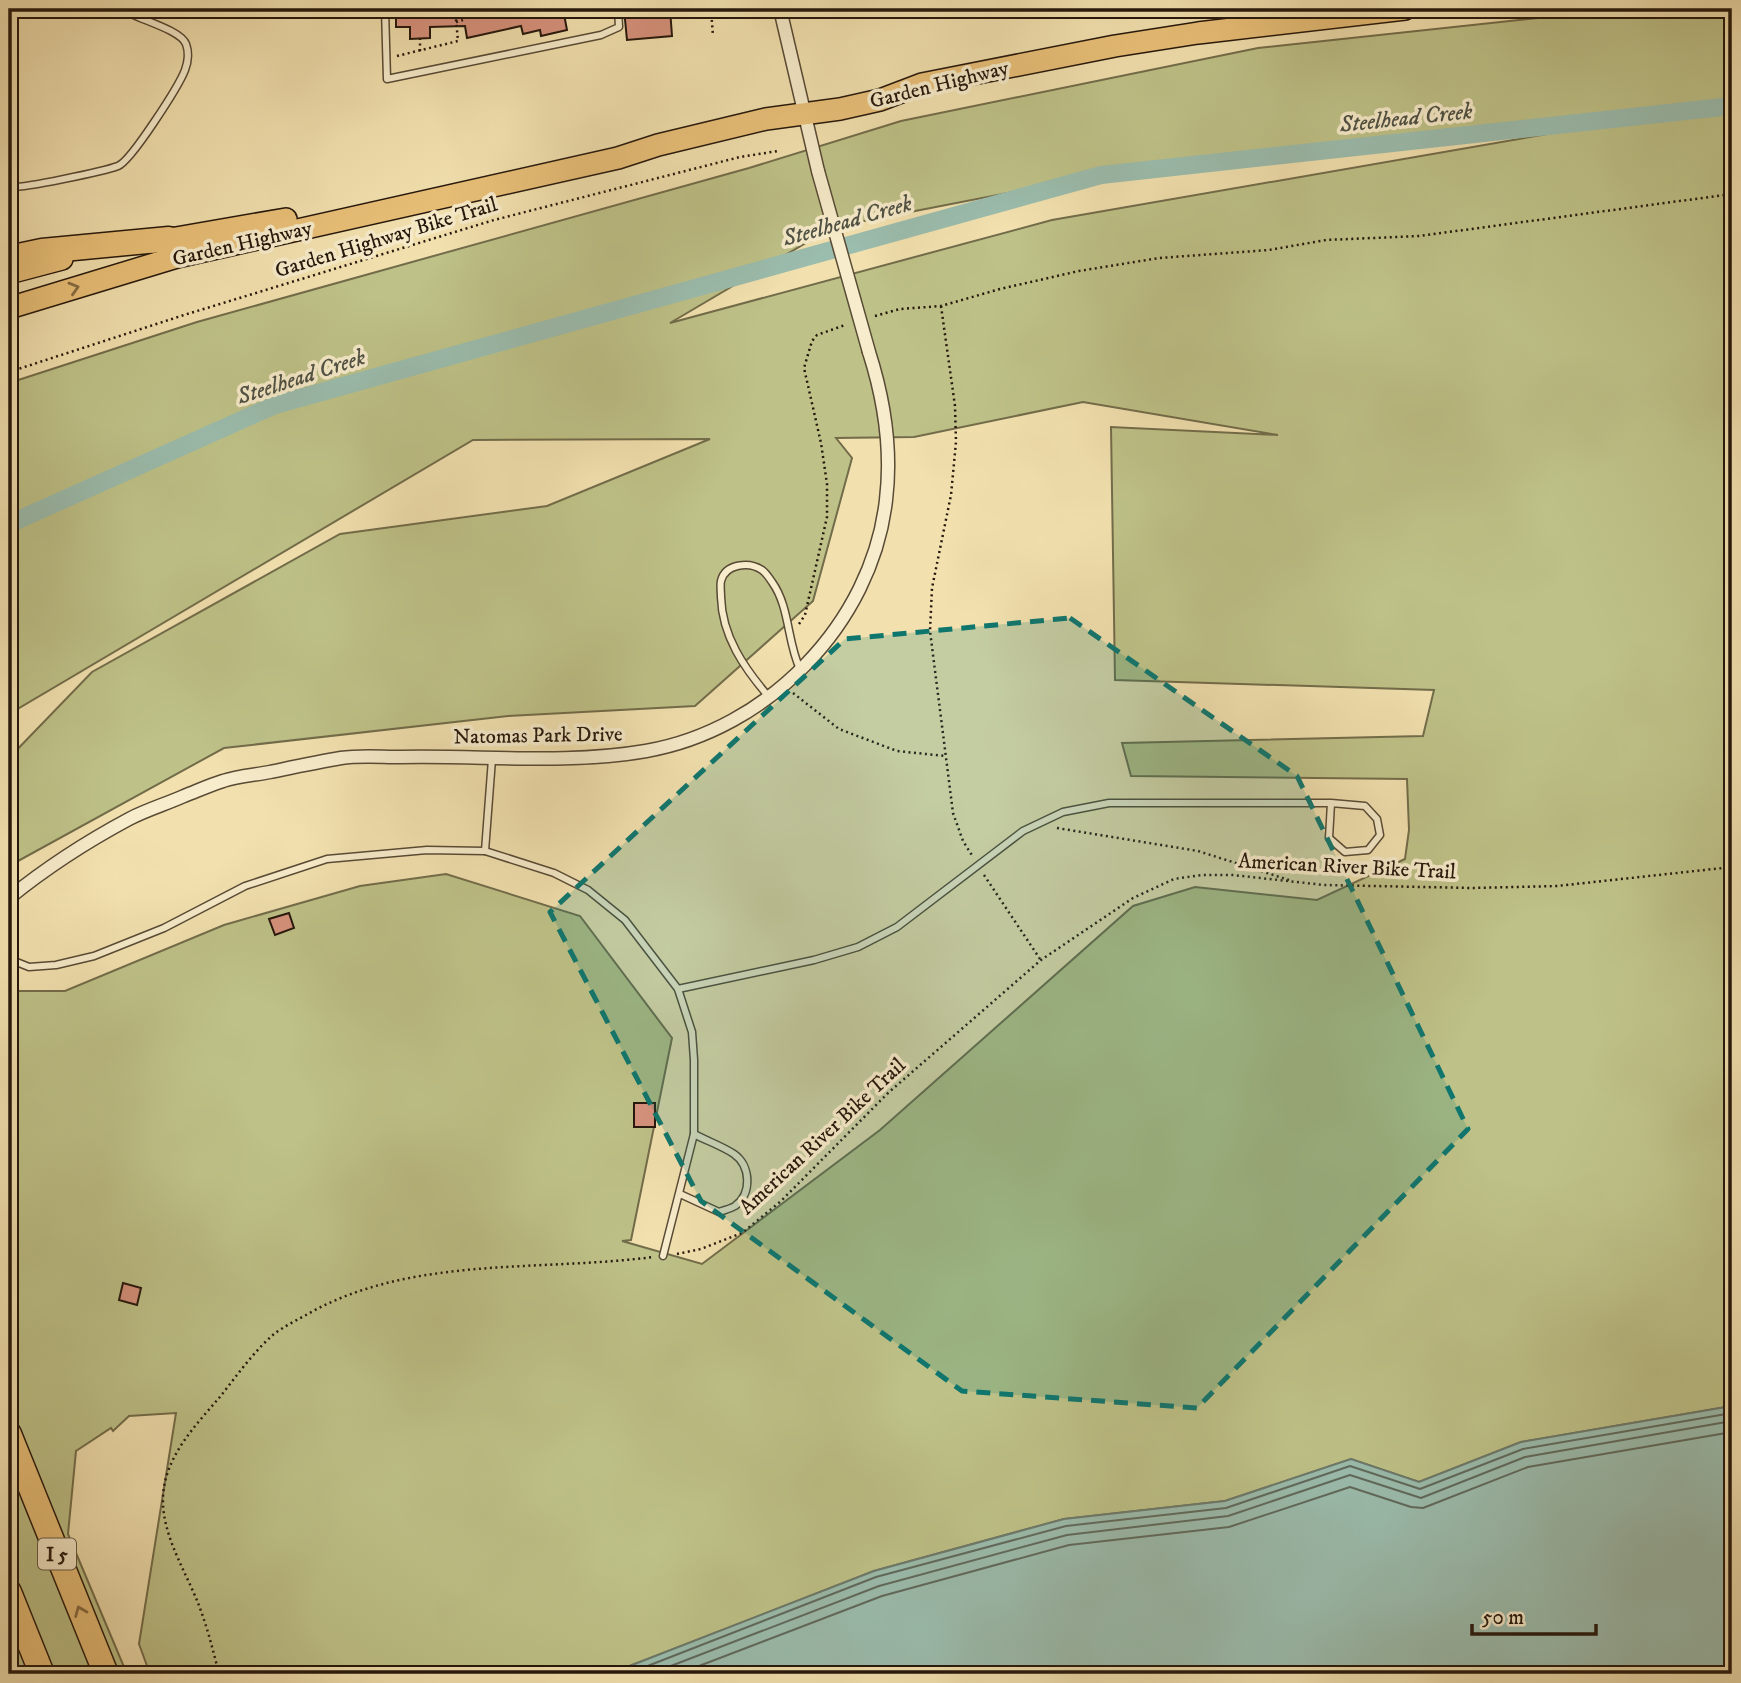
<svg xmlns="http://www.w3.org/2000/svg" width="1741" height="1683" font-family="'IM FELL DW Pica',serif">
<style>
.green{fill:#bec288;stroke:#726c4a;stroke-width:2}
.water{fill:#9bbdae;stroke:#6c7b6d;stroke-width:2}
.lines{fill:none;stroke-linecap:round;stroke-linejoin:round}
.shore{stroke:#606a5d;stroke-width:2}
.canal{stroke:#9bbdae;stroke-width:18}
.building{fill:#d7927d;stroke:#25170c;stroke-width:2}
.service-casing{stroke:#584a35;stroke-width:9}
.minor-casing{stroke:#584a35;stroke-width:15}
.primary-casing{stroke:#25170c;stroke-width:24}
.motorway-casing{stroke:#25170c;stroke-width:27}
.path{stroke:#25170c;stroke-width:2.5;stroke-dasharray:2 3.5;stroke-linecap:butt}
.service{stroke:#f7eccb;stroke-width:6}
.minor{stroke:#f7eccb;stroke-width:12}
.primary{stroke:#e9c078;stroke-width:21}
.motorway{stroke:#e9c078;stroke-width:24}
.minor-bridge-casing{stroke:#584a35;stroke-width:15;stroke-linecap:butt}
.minor-bridge{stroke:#f7eccb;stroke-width:12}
.oneway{stroke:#876c42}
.marked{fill:#0f766e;fill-opacity:0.2;stroke:#0f766e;stroke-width:5;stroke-dasharray:14 9;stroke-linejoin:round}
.labels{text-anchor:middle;stroke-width:7;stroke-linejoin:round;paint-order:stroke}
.shield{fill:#f7eccb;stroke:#645745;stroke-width:2}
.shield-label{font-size:19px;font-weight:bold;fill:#25170c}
.street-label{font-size:21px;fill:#25170c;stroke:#f7eccb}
.water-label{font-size:23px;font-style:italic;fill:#4e5145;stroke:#f7eccb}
</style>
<rect width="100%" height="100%" fill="#f2e1af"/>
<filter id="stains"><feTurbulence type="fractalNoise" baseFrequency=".00286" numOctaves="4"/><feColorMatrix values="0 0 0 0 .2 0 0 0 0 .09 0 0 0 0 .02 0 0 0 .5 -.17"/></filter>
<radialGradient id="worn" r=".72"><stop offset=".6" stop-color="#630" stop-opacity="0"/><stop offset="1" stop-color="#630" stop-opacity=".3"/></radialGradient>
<polygon class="green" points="1622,9 1732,9 1732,100 1101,175 833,227 670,323 1052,220 1732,102 1732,1406 1521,1442 1419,1482 1351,1459 1225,1501 1064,1519 874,1571 609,1674 150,1674 139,1644 176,1413 129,1416 113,1431 111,1428 76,1451 68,1534 127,1674 9,1674 9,991 65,991 224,925 360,886 446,874 580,916 672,1038 631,1240 622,1241 702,1264 880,1130 1133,906 1195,887 1317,900 1405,859 1409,830 1407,779 1131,776 1122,743 1423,736 1434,690 1115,680 1111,427 1278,435 1083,402 914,437 836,438 852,458 813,601 695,706 508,716 224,748 9,866 9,758 92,672 340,534 547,506 710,439 473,440 9,714 9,383 197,322 749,168 901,121 1258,48"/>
<polygon class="water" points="1732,1406 1732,1674 609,1674 874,1571 1064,1519 1225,1501 1351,1459 1419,1482 1521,1442"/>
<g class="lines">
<g class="shore">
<polyline points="627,1674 876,1577 1066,1526 1226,1508 1350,1466 1420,1489 1523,1449 1732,1413"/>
<polyline points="650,1674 879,1586 1067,1535 1228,1516 1350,1475 1421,1498 1525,1457 1732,1421"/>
<polyline points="678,1674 882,1596 1069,1545 1229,1527 1350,1487 1411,1507 1423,1508 1528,1467 1732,1432"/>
</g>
<polyline class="canal" points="9,524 275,405 1101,175 1732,106"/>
</g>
<g class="building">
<polygon points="396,9 563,9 567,30 541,36 540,30 523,34 521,26 467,38 465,26 430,27 430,38 410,39 410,27 396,27"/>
<polygon points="624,9 670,9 672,36 627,40"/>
<polygon points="289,913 294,928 275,935 269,919"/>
<rect x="634" y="1103" width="21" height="24"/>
<polygon points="123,1283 141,1288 137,1305 119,1300"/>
</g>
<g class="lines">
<defs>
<g id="service">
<polyline points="385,9 387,79 601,35 619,27 618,9"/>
<path d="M 9,187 C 21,189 105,171 118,166 C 131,161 179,86 185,70 C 188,62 189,52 186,44 C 180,29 136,19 122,9"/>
<path d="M 769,697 C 744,668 722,636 721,597 C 721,592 720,585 721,581 C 725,564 749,561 762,570 C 765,572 770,579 772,582 C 790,607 787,642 800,669"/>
<polyline points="485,851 492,759"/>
<polyline points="9,959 29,967 56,965 94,956 164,928 245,886 327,859 427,850 485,851 554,873 588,890 625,920 678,989 692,1032 694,1060 694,1134 663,1256"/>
<polyline points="678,989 814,960 858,947 897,927 1023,831 1063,812 1109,803 1331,803 1365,806 1377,819 1380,835 1368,850 1345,852 1329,838 1331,803"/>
<path d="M 680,1194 L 719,1212 C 724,1210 730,1209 735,1206 C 752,1194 751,1166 734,1154 C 722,1146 707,1141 694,1134"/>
</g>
<g id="minor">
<polyline points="780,9 818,171"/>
<path d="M 9,898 C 46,868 86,842 129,819 C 146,810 166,804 184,796 C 197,791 210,785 223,781 C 238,776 255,775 270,772 C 294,767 317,762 341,758 C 360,755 381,757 400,757 C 482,755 565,765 646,751 C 767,730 872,624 886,500 C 892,451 884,399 869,352"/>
</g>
<g id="primary">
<polyline points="153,242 286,219"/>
<polyline points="9,273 62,259"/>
<polyline points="9,308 177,257 618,158 658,145 766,119 840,109 880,100 922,84 1115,46 1198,33 1405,9"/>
</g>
<g id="motorway">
<polyline points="9,258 42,251 169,239"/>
<polyline points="9,1434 106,1674"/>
<polyline points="9,1592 42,1674"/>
</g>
</defs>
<use href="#service" class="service-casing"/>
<use href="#minor" class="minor-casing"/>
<use href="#primary" class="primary-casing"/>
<use href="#motorway" class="motorway-casing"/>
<g class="path">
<polyline points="711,9 713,36"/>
<polyline points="456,22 463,20"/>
<polyline points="420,51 420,39"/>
<polyline points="397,56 458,41 455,9"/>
<polyline points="941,306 955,406 956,442 951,495 932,588 930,631 953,813 963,841 973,857"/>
<polyline points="875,316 900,309 941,306 1000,289 1079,271 1159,258 1269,250 1326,240 1419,236 1732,194"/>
<polyline points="9,372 184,315 494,220 740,157 778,151"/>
<polyline points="799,624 805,615 827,517 827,484 821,443 804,368 812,341 817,335 845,325"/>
<polyline points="793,693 839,729 897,751 945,756"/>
<polyline points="1057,828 1198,851 1289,880"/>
<polyline points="984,875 1040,959"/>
<polyline points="677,1254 701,1249 742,1233 781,1201 888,1093 1041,960 1133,898 1174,879 1202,875 1233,875 1324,885 1473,888 1557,886 1732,867"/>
<path d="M 219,1674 C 213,1650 207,1626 198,1603 C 185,1570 162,1535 163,1498 C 164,1458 194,1427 219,1398 C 236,1377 253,1352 274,1334 C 283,1327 295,1321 306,1315 C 410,1255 538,1272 653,1257"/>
</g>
<use href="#service" class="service"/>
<use href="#minor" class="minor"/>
<use href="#primary" class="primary"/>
<use href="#motorway" class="motorway"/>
<defs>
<polyline id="minor-bridge" points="818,171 869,352"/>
</defs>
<use href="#minor-bridge" class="minor-bridge-casing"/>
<use href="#minor-bridge" class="minor-bridge"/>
</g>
<defs><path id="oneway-chevron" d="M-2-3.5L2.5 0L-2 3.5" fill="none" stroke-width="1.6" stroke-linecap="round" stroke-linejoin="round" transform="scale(1.75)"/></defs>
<g class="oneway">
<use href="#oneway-chevron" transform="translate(74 288) rotate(-17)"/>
<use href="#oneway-chevron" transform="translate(80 1611) rotate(-112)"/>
</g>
<path class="marked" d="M 1070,618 L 1297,776 L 1468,1129 L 1197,1408 L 962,1391 L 701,1201 L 550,912 L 845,639 Z"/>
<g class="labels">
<rect class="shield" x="38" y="1538.5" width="38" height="31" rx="5"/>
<g class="shield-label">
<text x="57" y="1561">I 5</text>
</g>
<g class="street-label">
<text transform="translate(939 84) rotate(-14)" y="7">Garden Highway</text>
<text transform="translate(386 237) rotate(-17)" y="7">Garden Highway Bike Trail</text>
<text transform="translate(242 243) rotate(-13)" y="7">Garden Highway</text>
<text transform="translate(538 735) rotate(-1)" y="7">Natomas Park Drive</text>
<text transform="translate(1347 866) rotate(3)" y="7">American River Bike Trail</text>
<text transform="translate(822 1136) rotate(-43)" y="7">American River Bike Trail</text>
</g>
<g class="water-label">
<text transform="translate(1406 117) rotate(-6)" y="8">Steelhead Creek</text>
<text transform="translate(847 220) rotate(-16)" y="8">Steelhead Creek</text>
<text transform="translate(301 376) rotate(-18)" y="8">Steelhead Creek</text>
</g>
</g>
<rect width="1741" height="1683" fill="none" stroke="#f2e1af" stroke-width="35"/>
<rect x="10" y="10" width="1720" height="1662" fill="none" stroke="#25170c" stroke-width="3.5"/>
<rect x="18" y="18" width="1706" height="1648" fill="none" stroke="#25170c" stroke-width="2"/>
<path d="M1472 1624v10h124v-10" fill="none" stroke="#25170c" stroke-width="3.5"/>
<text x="1482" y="1624" font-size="21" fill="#25170c" stroke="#f7eccb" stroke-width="5" paint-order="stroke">50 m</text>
<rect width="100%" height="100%" filter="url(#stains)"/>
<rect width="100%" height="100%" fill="url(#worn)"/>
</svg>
